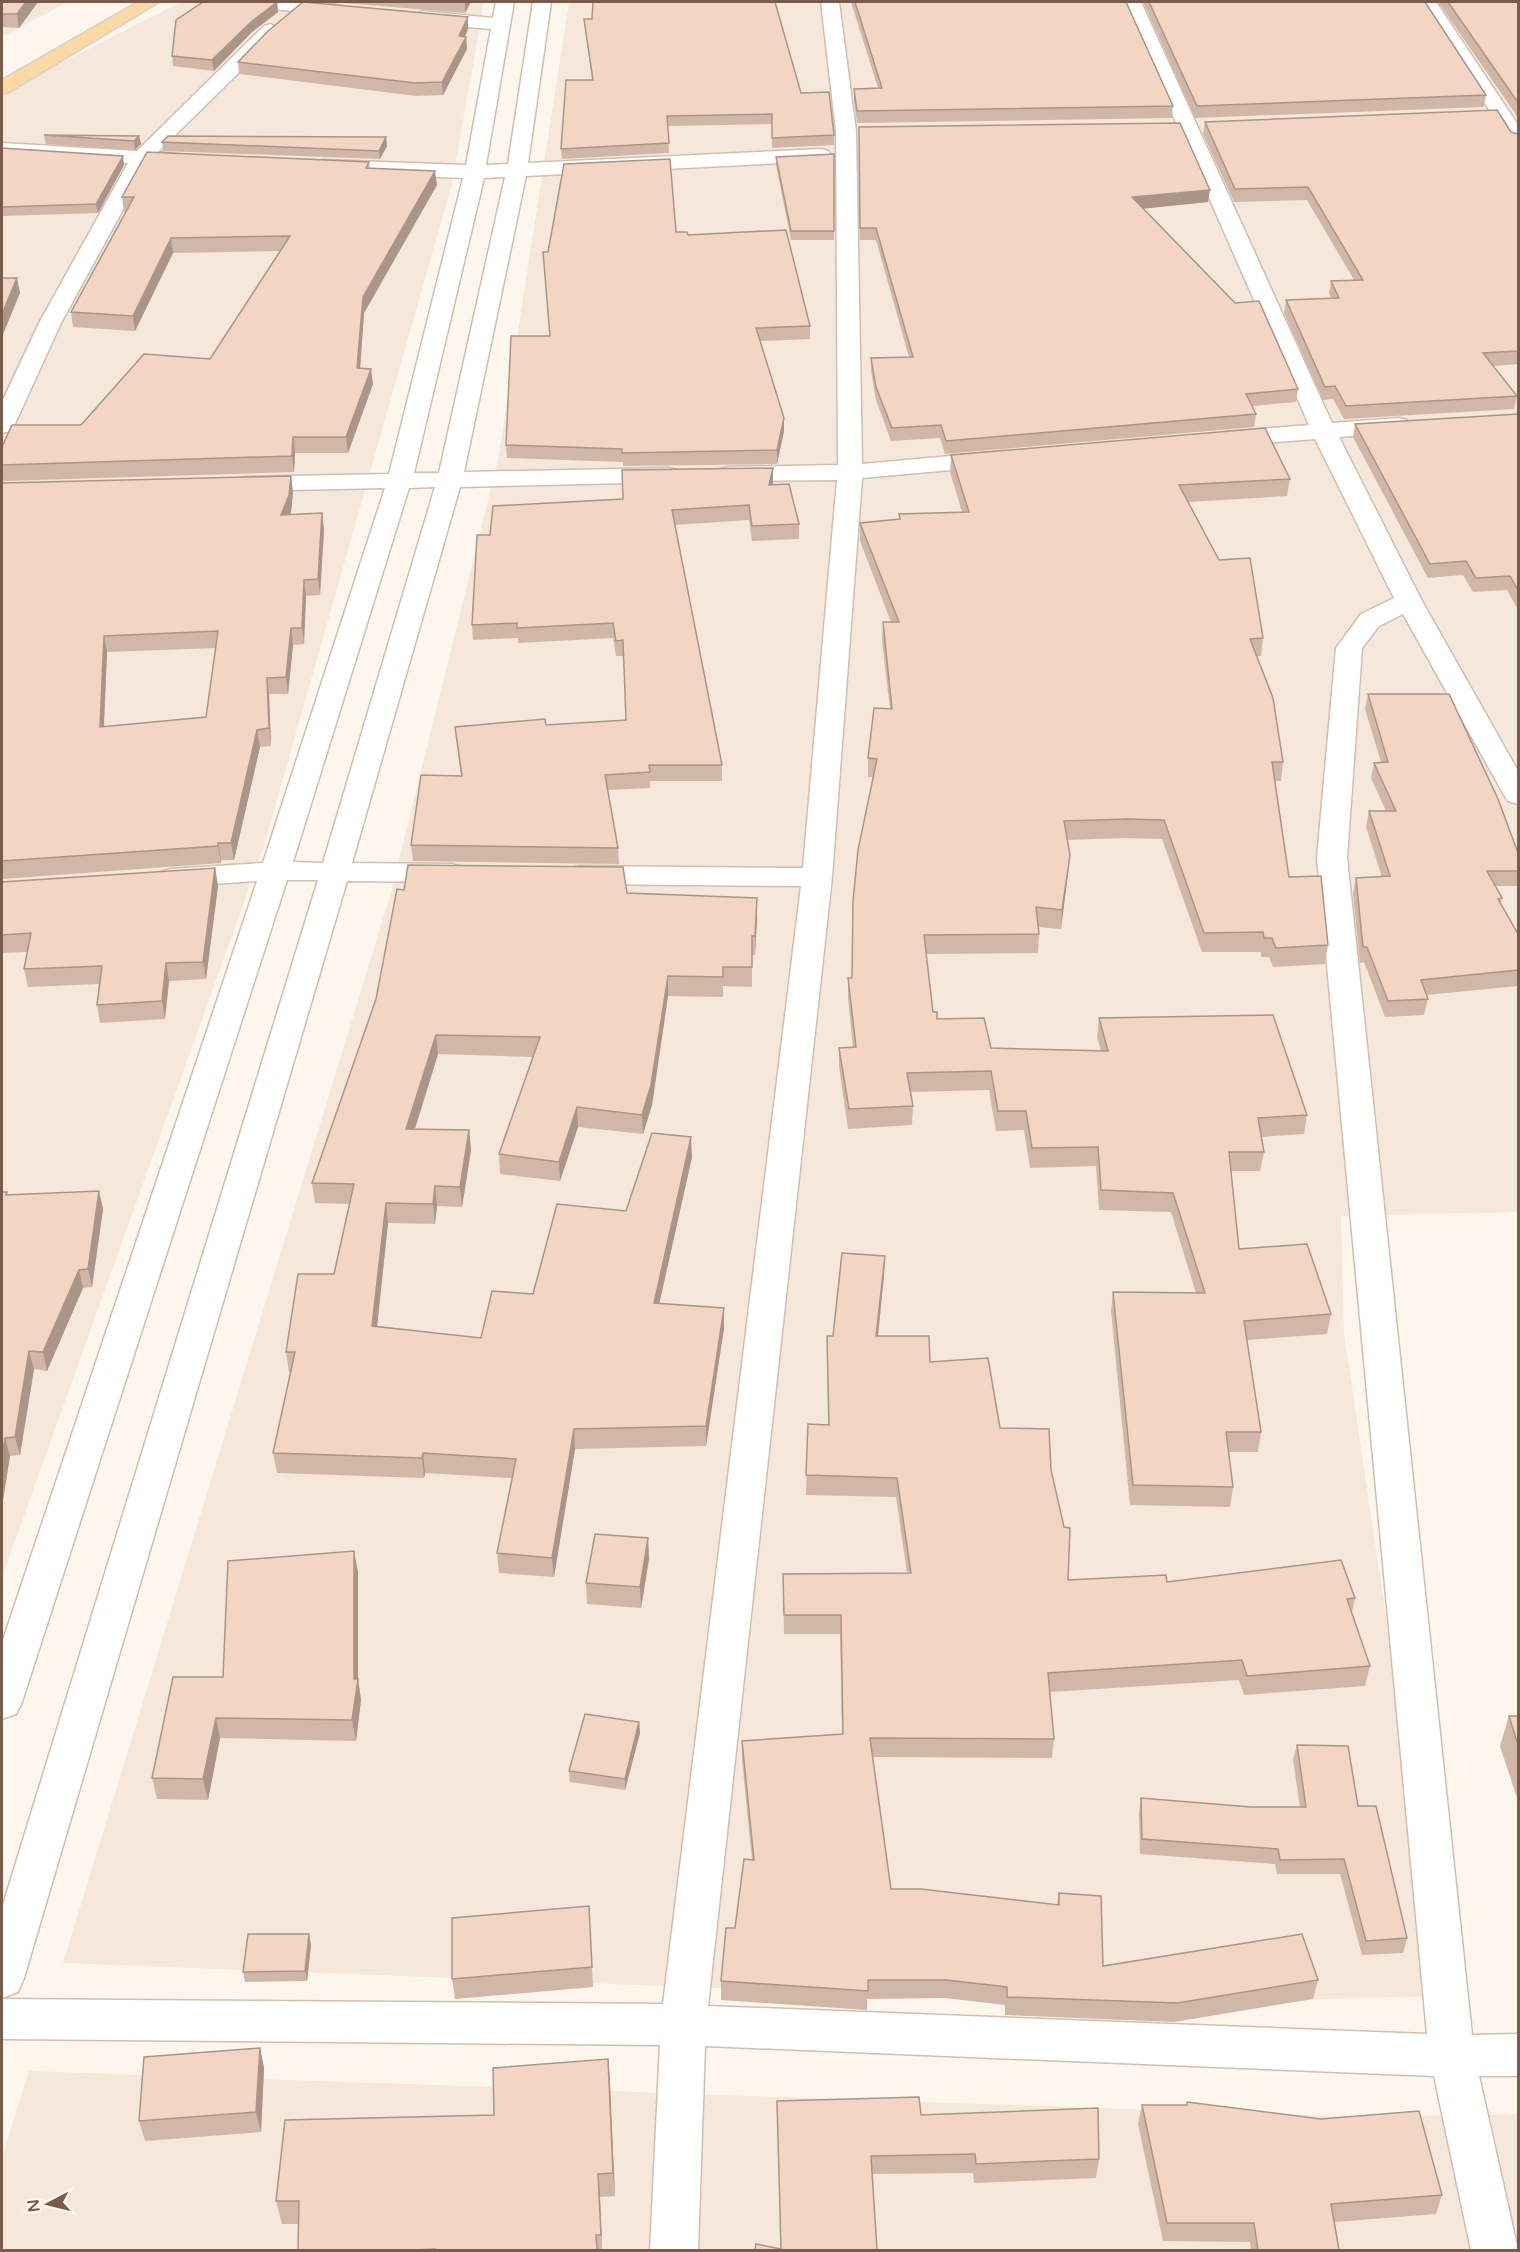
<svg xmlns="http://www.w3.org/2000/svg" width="1520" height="2252" font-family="'Varela Round',sans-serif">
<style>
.residential{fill:#f5e8da}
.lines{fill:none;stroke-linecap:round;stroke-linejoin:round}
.minor-casing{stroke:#d1beb0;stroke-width:3}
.major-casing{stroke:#dad1cd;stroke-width:3}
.minor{fill:#fff;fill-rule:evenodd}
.major{fill:#fbd9a5;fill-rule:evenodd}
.wall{fill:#d1b7a8;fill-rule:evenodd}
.shaded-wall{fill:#aa9588}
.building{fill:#f3d5c3;stroke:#aa9588;stroke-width:1.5;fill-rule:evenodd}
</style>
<rect width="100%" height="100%" fill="#fdf6ec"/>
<g class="residential">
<polygon points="2,2 68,2 2,37"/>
<polygon points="181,2 484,2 452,184 263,849 2,1577 2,93"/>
<polygon points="569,2 1518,2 1518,1212 1341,1216 1344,1333 1442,1996 1130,2004 63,1963 390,896 498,460"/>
<polygon points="29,2071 1361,2117 1518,2114 1518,2250 2,2250 2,2157"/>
</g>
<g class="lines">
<defs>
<g id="minor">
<path d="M 244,2 C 260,0 342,0 350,10 L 341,16 L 253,7 Z"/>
<path d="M 496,2 L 514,2 L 486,165 L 508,164 L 533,2 L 551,2 L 528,163 L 821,149 L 828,151 L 831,155 L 828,159 L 821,161 L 526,176 L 464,472 L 669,468 L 678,470 L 681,475 L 678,480 L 669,482 L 460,487 L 352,863 L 452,864 L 462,867 L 467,873 L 462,879 L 452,882 L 347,881 L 24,1978 L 18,1992 L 2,1998 L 2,1908 L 318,880 L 287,880 L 22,1702 L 16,1714 L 2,1719 L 2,1643 L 257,881 L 171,887 L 160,884 L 156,878 L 160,872 L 171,869 L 263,863 L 385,488 L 246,491 L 237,489 L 234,484 L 237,479 L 246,477 L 389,474 L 463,178 L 324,172 L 317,170 L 314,166 L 317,162 L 324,160 L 466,165 L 491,29 L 422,23 L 413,17 L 422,11 L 493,18 ZM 505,177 L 439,473 L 414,473 L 484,178 ZM 435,487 L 323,863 L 293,862 L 409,488 Z"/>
<polygon points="821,2 839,2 856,131 862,464 995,452 1004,454 1007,459 1004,464 995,466 862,478 832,877 708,2006 1427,2034 1317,858 1336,648 1361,614 1394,598 1315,439 1226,446 1218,444 1214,439 1218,434 1226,432 1309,425 1123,2 1141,2 1332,423 1399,418 1407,420 1411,425 1407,430 1399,432 1339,437 1422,601 1518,771 1518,804 1508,801 1504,795 1403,614 1379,626 1362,648 1347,858 1472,2035 1518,2034 1518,2076 1479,2076 1518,2250 1471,2250 1434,2076 705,2046 698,2250 650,2250 660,2045 2,2039 2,1999 663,2004 801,886 579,884 568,881 564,875 568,869 579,866 803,868 837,480 729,481 720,479 717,474 720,469 729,467 838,465 836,131"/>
<polygon points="1418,2 1436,2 1518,125 1518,145 1511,143"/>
<polygon points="271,24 280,30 278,34 158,152 195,156 198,160 195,164 148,164 61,323 14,426 10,431 2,433 2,402 39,323 128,163 2,155 2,143 137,151 264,26"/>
</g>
<polygon id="major" points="138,2 159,2 9,92 2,94 2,80"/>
</defs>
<use href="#minor" class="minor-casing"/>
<use href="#major" class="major-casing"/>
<use href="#minor" class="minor"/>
<use href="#major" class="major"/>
</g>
<g class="wall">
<polygon points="2,2 38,2 19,28 2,27"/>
<polygon points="277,2 278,12 252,32 214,71 173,66 172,56"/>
<polygon points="330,2 471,2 465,13"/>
<polygon points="851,2 1126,2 1173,106 1172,118 857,123 854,101 854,89 878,88"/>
<polygon points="1143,2 1425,2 1486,95 1484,107 1195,118"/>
<polygon points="1438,2 1518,2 1518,121 1515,113"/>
<polygon points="468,17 468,29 465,37 466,37 467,49 443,95 416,96 239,74 238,62"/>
<polygon points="584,19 592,19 801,93 834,135 834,145 772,148 772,124 668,126 669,153 562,159 561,149 592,80 585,29"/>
<polygon points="1205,122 1511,132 1518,134 1518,364 1493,366 1517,396 1514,409 1344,419 1333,399 1323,400 1284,313 1286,300 1331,298 1329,294 1331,281 1354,280 1307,200 1234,202 1203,134"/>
<polygon points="859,127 1208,202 1143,208 1298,389 1296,402 1252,406 1256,414 1254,427 945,454 940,438 891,441 876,400 871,371 871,358 909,357 876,240 860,240"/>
<polygon points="44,135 139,136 141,144 135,150 46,144"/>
<polygon points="386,137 387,146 380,159 163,151 162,142"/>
<polygon points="2,148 124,165 98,213 2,216"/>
<polygon points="834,154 834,240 791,240 776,165 776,157"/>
<polygon points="369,162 370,168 437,185 364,313 360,368 373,384 348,453 295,453 294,472 2,481 2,447 81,425 210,359 280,251 173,253 135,331 73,327 71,312 126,212 124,212 122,197"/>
<polygon points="676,232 688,235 810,326 810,339 760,341 784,431 777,464 623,466 623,462 507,458 506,445 549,336 548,252"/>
<polygon points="1518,414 1518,610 1507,590 1473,592 1463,575 1428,578 1353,437 1355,424"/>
<polygon points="951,455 1290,479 1287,496 1188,502 1219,560 1263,638 1261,656 1257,656 1283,762 1281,781 1275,781 1289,877 1328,945 1325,964 1273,967 1269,957 1261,957 1261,952 1202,952 1162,839 1125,838 1067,840 1070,855 1061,929 1038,927 1039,934 1038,953 926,954 933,1012 937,1019 991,1048 1101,1051 1097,1038 1099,1018 1307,1115 1304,1134 1261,1137 1264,1152 1260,1171 1231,1171 1239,1249 1331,1314 1327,1334 1247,1340 1261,1432 1258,1452 1228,1452 1233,1487 1230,1507 1130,1505 1111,1311 1113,1292 1196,1293 1171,1212 1099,1210 1096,1166 1030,1168 1024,1130 996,1131 989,1090 911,1092 913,1106 912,1125 848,1129 839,1067 839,1048 853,1047 848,997 848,978 852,978 853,901 873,777 868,777 868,758 890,709 882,641 883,622 891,622 860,541 860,523 899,520 899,514 962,512 950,472"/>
<path d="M 2,483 L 293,492 L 291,512 L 290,515 L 322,513 L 324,530 L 320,595 L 306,596 L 304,644 L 293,645 L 288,694 L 269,694 L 271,746 L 260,747 L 234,860 L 221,860 L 221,863 L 2,879 ZM 216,648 L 206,717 L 104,727 L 107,652 Z"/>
<polygon points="773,483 772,485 799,524 799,539 752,541 749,520 674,525 722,765 722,781 650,781 650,788 608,790 618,848 619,864 413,861 411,845 461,776 455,727 546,725 626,720 624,656 616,656 613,638 518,643 518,638 473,640 472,625 490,535 623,499"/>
<polygon points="1368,694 1518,853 1518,886 1495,886 1502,898 1501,903 1518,934 1518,986 1426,995 1428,999 1424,1015 1385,1017 1364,962 1360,963 1353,893 1356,878 1382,877 1366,827 1369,811 1386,811 1371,778 1374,763 1381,762 1365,709"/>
<polygon points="215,868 218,886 206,979 169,981 165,1019 100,1023 97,1005 99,984 28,987 24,969 27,952 2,953 2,882"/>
<polygon points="404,890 627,893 757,917 755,955 752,955 752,987 723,986 723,997 668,996 652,1105 643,1134 578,1127 560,1181 500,1174 499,1154 533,1057 438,1054 415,1129 469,1130 471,1150 462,1207 437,1206 435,1224 388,1223 377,1326 481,1338 533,1294 626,1211 692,1157 659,1303 724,1308 724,1328 706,1446 575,1449 554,1577 499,1573 497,1553 512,1478 425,1473 424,1478 277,1473 273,1453 291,1372 289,1372 286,1352 334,1274 349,1204 315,1203 312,1183 376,999"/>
<polygon points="2,1192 8,1195 103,1209 92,1287 83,1288 47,1371 34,1369 20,1455 10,1456 2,1506"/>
<polygon points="885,1256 884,1275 878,1336 930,1362 1000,1428 1051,1470 1068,1580 1167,1582 1355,1598 1352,1613 1370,1666 1365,1686 1244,1695 1239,1680 1050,1692 1054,1739 1052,1758 872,1757 891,1889 1057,1905 1059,1893 1103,1966 1318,1980 1313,1999 1174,2022 1005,2015 1005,2005 945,1998 867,1999 867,2010 721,2000 721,1981 752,1860 742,1760 742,1741 842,1734 840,1634 784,1634 783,1574 907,1573 896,1497 806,1495 808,1424 828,1425 827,1336 833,1336"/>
<polygon points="648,1538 649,1559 641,1608 587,1604 586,1583"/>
<polygon points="358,1572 358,1679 361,1700 356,1741 220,1738 208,1800 157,1799 152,1778 223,1677"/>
<polygon points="1509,1716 1518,1716 1518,1801 1500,1746"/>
<polygon points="639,1722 640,1733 625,1790 570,1782 569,1771"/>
<polygon points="1297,1745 1358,1806 1407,1938 1403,1953 1362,1955 1340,1874 1277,1874 1275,1864 1140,1854 1139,1813 1141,1798 1251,1807 1300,1807 1293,1760"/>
<polygon points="589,1906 593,1987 455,1999 452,1979"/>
<polygon points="311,1945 307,1981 245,1982 243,1972"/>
<polygon points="260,2048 264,2068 261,2132 145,2141 139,2121"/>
<polygon points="608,2059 615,2196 600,2197 602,2250 298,2250 299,2224 282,2224 276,2201 494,2115"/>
<polygon points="777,2101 921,2115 1099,2159 1096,2178 974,2183 973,2173 872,2174 877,2250 755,2250 781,2249"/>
<polygon points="1142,2105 1442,2195 1436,2214 1335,2222 1339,2250 1251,2250 1250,2242 1163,2241 1138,2124"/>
</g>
<g class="shaded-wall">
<polygon points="26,2 38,2 19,28 17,14"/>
<polygon points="277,2 278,12 252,32 214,71 212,60 251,22"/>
<polygon points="465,2 471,2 465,13"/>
<polygon points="468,17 468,29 460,48 466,37 467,49 443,95 442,82 459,36"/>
<polygon points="139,136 141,144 135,150 134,141"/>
<polygon points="386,137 387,146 380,159 379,151"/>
<polygon points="123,156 124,165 98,213 96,204"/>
<polygon points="435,171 437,185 364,313 359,384 357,368 363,297"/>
<polygon points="1210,190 1208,202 1131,210 1132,197"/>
<polygon points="171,238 173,253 135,331 133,316"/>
<polygon points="17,278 20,293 2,337 2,314"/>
<polygon points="371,369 373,384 348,453 346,437"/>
<polygon points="784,418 784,431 777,464 777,450"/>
<polygon points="293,437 295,453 294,472 292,456"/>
<polygon points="773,468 773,483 769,500 769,485"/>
<polygon points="291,476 293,492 291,512 283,532 281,515"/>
<polygon points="322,513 324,530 320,595 318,579"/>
<polygon points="304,580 306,596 304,644 302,628"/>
<polygon points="291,628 293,645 288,694 286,677"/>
<polygon points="104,636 107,652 103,744 100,727"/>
<polygon points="267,678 269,694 271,746 269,728"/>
<polygon points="257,730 260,747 234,860 231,843"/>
<polygon points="218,843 221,860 221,863 218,846"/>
<polygon points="1070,855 1068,874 1061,929 1062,910"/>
<polygon points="215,868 218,886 206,979 203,962"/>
<polygon points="757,898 757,917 755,955 755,936"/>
<polygon points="166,963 169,981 165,1019 162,1001"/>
<polygon points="668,976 668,996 652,1105 643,1134 642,1115"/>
<polygon points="436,1035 438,1054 409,1148 406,1129"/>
<polygon points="577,1107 578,1127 560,1181 559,1162"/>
<polygon points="469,1130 471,1150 462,1207 460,1187"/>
<polygon points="691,1137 692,1157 655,1323 654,1303"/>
<polygon points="435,1186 437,1206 435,1224 433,1204"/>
<polygon points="99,1191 103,1209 92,1287 88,1269"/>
<polygon points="386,1203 388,1223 375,1346 372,1326"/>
<polygon points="885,1256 884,1275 876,1355 876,1336"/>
<polygon points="79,1270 83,1288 47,1371 43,1352"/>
<polygon points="724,1308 724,1328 706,1446 706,1426"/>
<polygon points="29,1351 34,1369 20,1455 15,1437"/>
<polygon points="574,1429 575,1449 554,1577 552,1558"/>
<polygon points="5,1438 10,1456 2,1506 2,1458"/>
<polygon points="423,1453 425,1473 424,1478 422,1458"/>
<polygon points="648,1538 649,1559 641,1608 640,1587"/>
<polygon points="354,1551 358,1572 358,1682 358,1679 361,1700 356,1741 352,1720 354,1679"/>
<polygon points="216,1718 220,1738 208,1800 203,1779"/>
<polygon points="639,1722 640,1733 625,1790 625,1779"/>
<polygon points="309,1934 311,1945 307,1981 305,1971"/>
<polygon points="260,2048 264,2068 261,2132 256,2112"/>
<polygon points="608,2059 610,2082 615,2196 613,2173"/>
<polygon points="598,2174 600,2197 602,2250 601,2235"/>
</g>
<g class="building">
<polygon points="2,2 26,2 17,14 2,14"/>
<polygon points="203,2 277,2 251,22 212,60 172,56 176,20"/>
<polygon points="303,2 468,17 459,36 466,37 442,82 415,83 238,62 268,31"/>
<polygon points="593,2 775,2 801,93 829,92 834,135 772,138 772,114 667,116 669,143 561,149 566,80 593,80 584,19 592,19"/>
<polygon points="855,2 1126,2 1173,106 857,111 854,89 882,88"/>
<polygon points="1149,2 1425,2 1486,95 1197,106"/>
<polygon points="1448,2 1518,2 1518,104 1517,101"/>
<polygon points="1497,110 1511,132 1518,134 1518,351 1483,353 1517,396 1346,406 1335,386 1325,387 1286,300 1339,298 1331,281 1363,280 1308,187 1235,189 1205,122"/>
<polygon points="1180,123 1210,190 1132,197 1235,303 1259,301 1298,389 1246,394 1256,414 946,441 941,425 892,428 876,387 871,358 913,357 876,228 860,228 859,127"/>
<polygon points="44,135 139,136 134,141"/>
<polygon points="168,136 386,137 379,151 162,142"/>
<polygon points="2,148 123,156 96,204 2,207"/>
<polygon points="147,152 369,162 366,168 435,171 363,297 357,368 371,369 346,437 293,437 292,456 2,465 2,447 12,425 81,425 144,354 210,359 290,236 171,238 133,316 71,312 134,197 122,197"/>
<polygon points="834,154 834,231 791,231 776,157"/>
<polygon points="670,159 676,232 687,232 688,235 786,230 810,326 756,328 784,418 777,450 622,453 622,449 506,445 511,336 550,336 543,252 548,252 564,164"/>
<polygon points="2,278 17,278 2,314"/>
<polygon points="1518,414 1518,590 1510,576 1476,578 1466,561 1430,564 1355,424"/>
<polygon points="1265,428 1290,479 1179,485 1219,560 1250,558 1263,638 1250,639 1273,698 1283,762 1272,762 1289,877 1321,876 1328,945 1276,948 1272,938 1264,938 1263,932 1204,933 1164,820 1127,819 1064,821 1070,855 1062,910 1036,907 1039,934 924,935 933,1012 937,1012 937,1019 984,1018 991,1048 1108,1051 1099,1018 1273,1015 1307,1115 1258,1118 1264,1152 1229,1152 1239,1249 1307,1244 1331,1314 1244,1321 1261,1432 1226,1432 1233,1487 1133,1485 1113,1292 1205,1293 1173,1193 1101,1190 1098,1147 1032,1148 1026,1111 998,1111 991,1071 907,1073 913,1106 849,1109 839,1048 856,1047 848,978 852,978 853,901 858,850 877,759 868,758 874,708 892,709 883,622 899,622 860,523 900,519 899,514 969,512 951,455"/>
<polygon points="773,468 769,485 789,484 799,524 752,526 749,505 672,510 722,765 649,765 650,772 605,775 618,848 411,845 421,775 462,776 455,727 545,719 546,725 626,720 623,640 616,641 613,623 517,628 517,623 472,625 477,535 490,535 493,506 623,499 622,470"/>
<path d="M 291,476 L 289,495 L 281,515 L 322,513 L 318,579 L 304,580 L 302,628 L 291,628 L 286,677 L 267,678 L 269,728 L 257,730 L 231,843 L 218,843 L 218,846 L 2,861 L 2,483 ZM 218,631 L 206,717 L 100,727 L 104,636 Z"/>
<polygon points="1368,694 1449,694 1498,799 1518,853 1518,871 1487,871 1502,898 1498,899 1518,934 1518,970 1421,980 1428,999 1388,1001 1367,947 1363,947 1356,878 1390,876 1369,811 1396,811 1374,763 1388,762"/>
<polygon points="408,865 623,867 627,893 757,898 755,936 752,936 752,967 723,967 723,977 668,976 651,1085 642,1115 577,1107 559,1162 499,1154 540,1037 436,1035 406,1129 469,1130 460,1187 435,1186 433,1204 386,1203 372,1326 481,1338 492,1291 533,1294 557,1204 626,1211 652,1133 691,1137 654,1303 724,1308 706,1426 574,1429 552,1558 497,1553 516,1459 423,1453 422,1458 273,1453 295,1352 286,1352 298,1274 334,1274 354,1184 312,1183 376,999 397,889 404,890"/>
<polygon points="215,868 203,962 166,963 162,1001 97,1005 102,966 24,969 31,933 2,935 2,882"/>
<polygon points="99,1191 88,1269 79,1270 43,1352 29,1351 15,1437 5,1438 2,1458 2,1192 7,1192 6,1195"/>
<polygon points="842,1253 885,1256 876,1336 929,1336 930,1362 988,1358 1000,1428 1049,1429 1051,1470 1064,1527 1070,1528 1068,1580 1166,1575 1167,1582 1341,1560 1355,1598 1347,1599 1370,1666 1247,1676 1242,1660 1048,1673 1054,1739 870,1738 891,1889 921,1889 1059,1905 1059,1893 1101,1896 1103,1966 1302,1934 1318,1980 1177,2003 1007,1997 1007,1987 946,1980 868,1980 868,1991 721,1981 726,1928 735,1928 744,1859 754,1860 742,1741 843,1734 841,1615 784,1615 783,1574 911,1573 897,1478 806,1475 808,1424 829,1425 827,1336 833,1336"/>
<polygon points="595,1534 648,1538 640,1587 586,1583"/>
<polygon points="354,1551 354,1679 358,1679 352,1720 216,1718 203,1779 152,1778 173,1677 223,1677 228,1561"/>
<polygon points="585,1714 639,1722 625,1779 569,1771"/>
<polygon points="1509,1716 1518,1716 1518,1745"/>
<polygon points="1297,1745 1348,1746 1358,1806 1376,1806 1407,1938 1366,1941 1344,1859 1280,1860 1278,1849 1142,1839 1141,1798 1251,1807 1306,1807"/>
<polygon points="589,1906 592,1967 452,1979 452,1918"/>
<polygon points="248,1934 309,1934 305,1971 243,1972"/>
<polygon points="260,2048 256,2112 139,2121 144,2057"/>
<polygon points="608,2059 613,2173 598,2174 601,2235 596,2235 597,2250 435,2250 435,2249 413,2250 298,2250 299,2201 276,2201 285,2120 494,2115 493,2068"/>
<polygon points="919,2097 921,2115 1098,2108 1099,2159 976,2164 975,2154 871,2156 877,2250 755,2250 756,2244 781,2249 777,2101"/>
<polygon points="1187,2102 1321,2119 1419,2111 1442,2195 1331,2204 1339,2250 1258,2250 1254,2223 1167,2223 1142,2105 1187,2105"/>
</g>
<rect width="1520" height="2252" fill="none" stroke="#7a5c4d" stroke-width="6"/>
<g transform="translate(48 2204) rotate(263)" stroke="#fffaf3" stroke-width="4.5" paint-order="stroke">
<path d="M0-4.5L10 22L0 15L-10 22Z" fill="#7a5c4d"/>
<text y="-9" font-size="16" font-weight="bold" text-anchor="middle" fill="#7a5c4d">N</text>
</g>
</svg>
